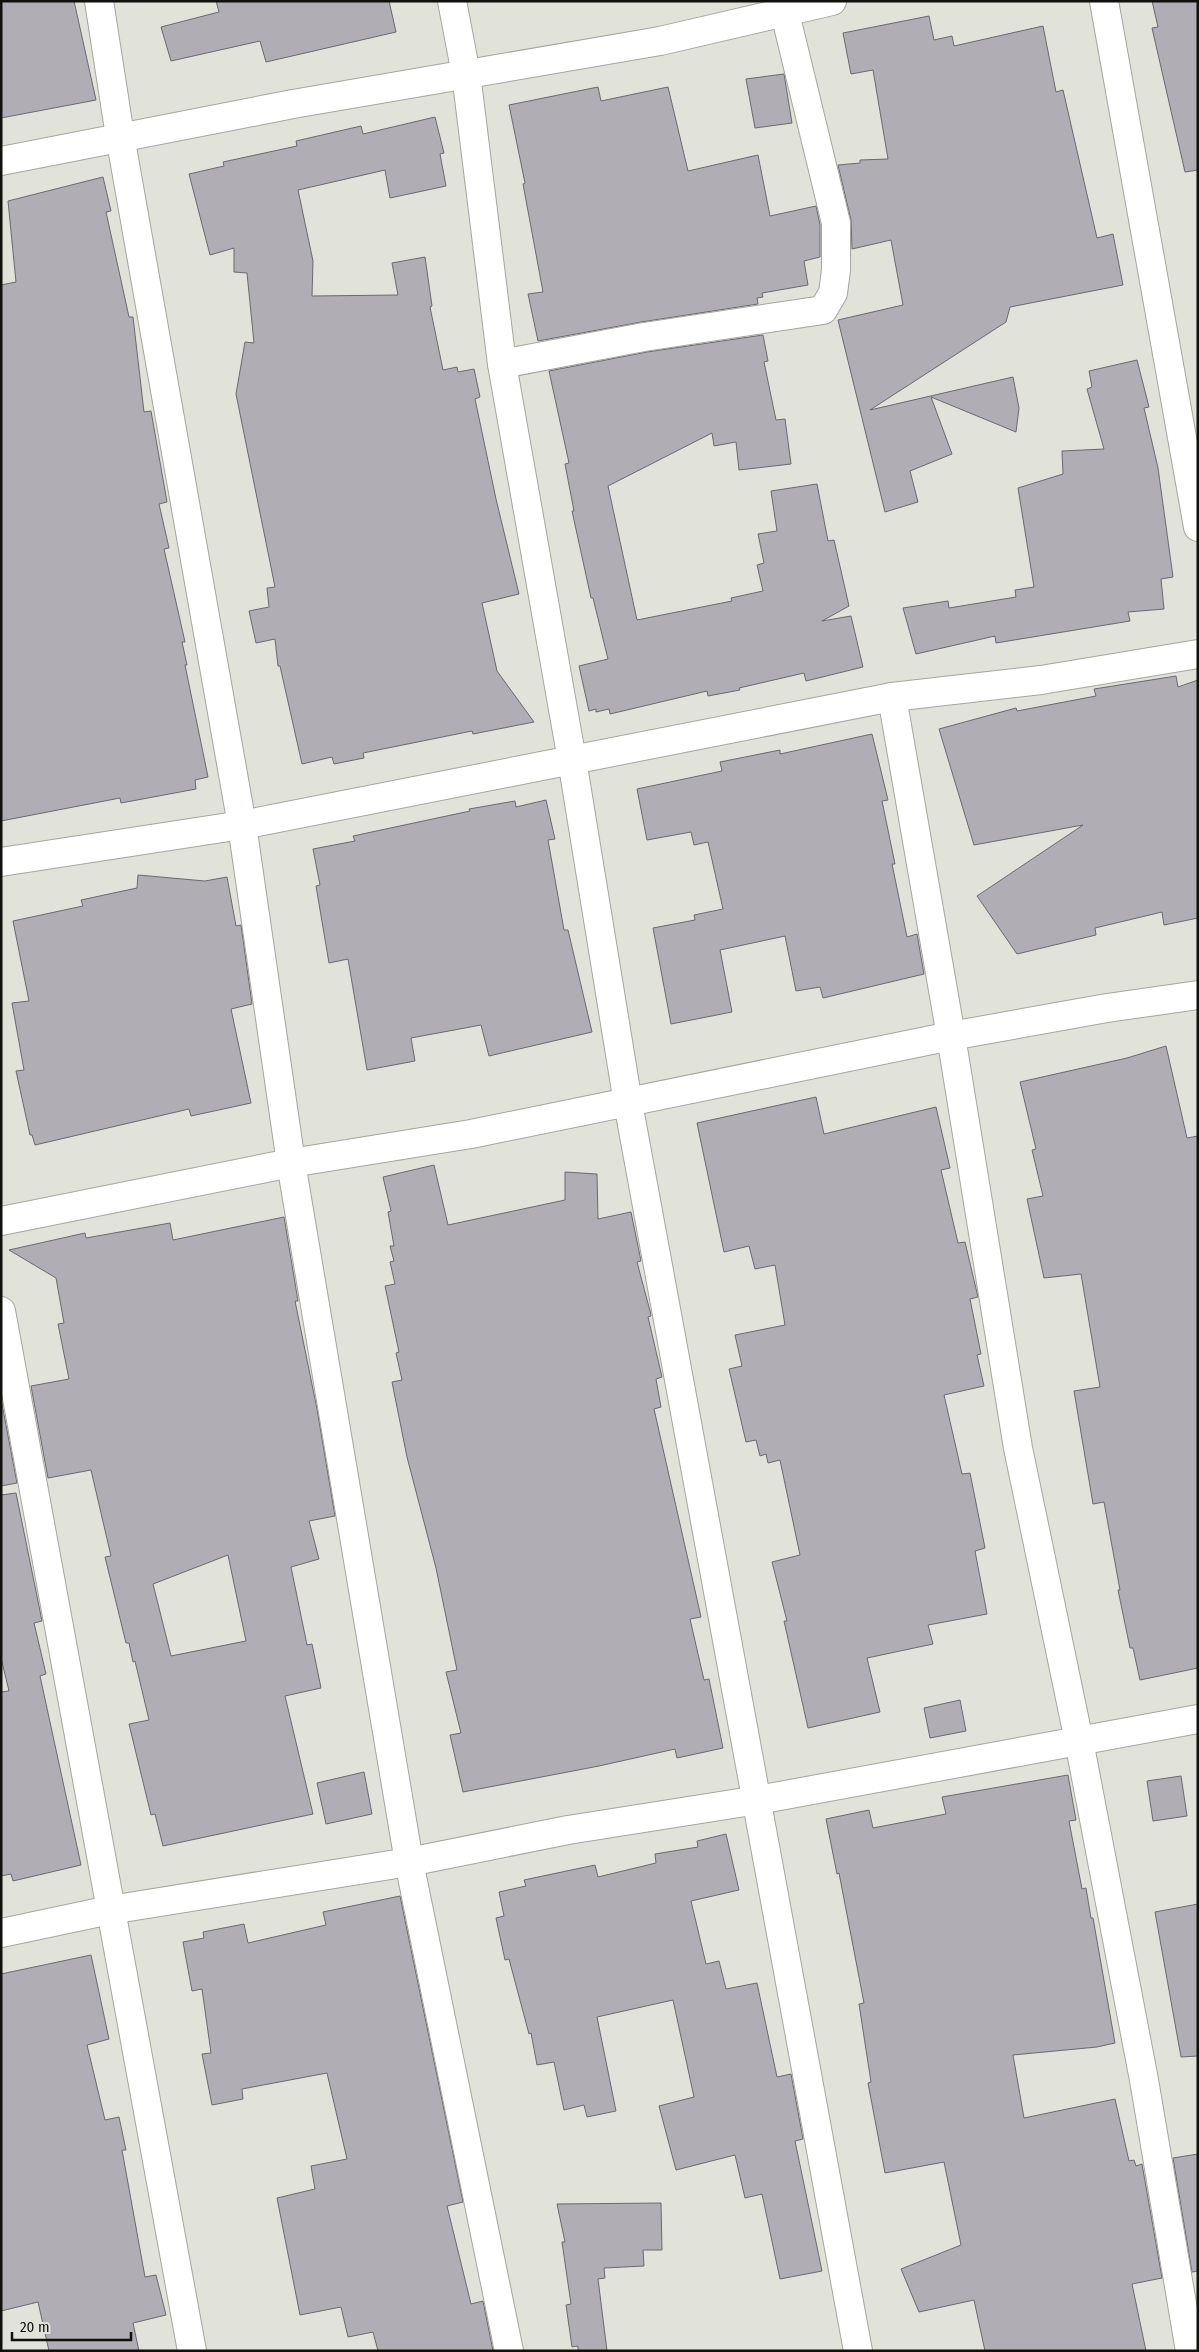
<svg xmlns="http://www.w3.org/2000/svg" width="1199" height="2352" font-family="'Fira Sans Condensed',sans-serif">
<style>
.building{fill:#b0adb5;stroke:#6b6970;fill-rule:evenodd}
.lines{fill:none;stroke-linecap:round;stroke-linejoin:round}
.minor-casing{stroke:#a5a69e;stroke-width:30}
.minor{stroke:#fff;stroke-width:28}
</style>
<rect width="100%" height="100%" fill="#e1e2da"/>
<g class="building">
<polygon points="1,1 74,1 96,100 1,118"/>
<polygon points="216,1 389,1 396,32 266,62 260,41 171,61 161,27 219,12"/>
<polygon points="1152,1 1198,1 1198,170 1185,172 1152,28 1158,27"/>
<polygon points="929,16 934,40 952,36 954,46 1043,26 1056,92 1063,90 1097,238 1113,234 1123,285 1010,307 1006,322 870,410 1013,377 1019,408 1016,432 931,397 952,454 910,471 918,502 885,512 838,320 903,305 891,240 852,249 851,220 838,165 860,163 860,160 888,159 873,70 851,74 843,33"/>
<polygon points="784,74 792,123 755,128 746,79"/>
<polygon points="598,87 601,101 668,87 688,171 758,155 770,216 816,206 820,225 820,257 804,261 808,285 762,293 763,297 757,298 758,304 641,322 538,341 528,294 543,292 523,184 525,183 509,105"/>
<polygon points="435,117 444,153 440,154 446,186 390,198 385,170 298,190 313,261 312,296 398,295 392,263 425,257 432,306 430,307 443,370 457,367 458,372 474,369 480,397 475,399 496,499 519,594 482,603 497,671 534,722 473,734 472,731 363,753 364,758 334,764 332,757 302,764 280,666 278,666 275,639 256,643 249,611 269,607 267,588 275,587 236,394 245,342 254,343 247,273 234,272 234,248 210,255 189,174 224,166 223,162 297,146 296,141 361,126 363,134"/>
<polygon points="103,177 111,211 106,212 129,317 133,317 144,412 151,411 167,502 159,504 169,548 164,549 185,642 182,642 187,665 185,665 208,777 195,780 196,789 121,803 120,798 1,821 1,285 16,282 8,201"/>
<polygon points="763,335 768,361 764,362 776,420 785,419 791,464 739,470 736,442 714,446 712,433 608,486 637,620 732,601 731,598 763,591 757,565 764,563 758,534 777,531 771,491 817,484 828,541 834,540 849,606 822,621 851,616 863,667 806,681 804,673 739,688 740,690 708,696 707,691 610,714 609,709 596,712 596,709 589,711 579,666 608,659 593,598 591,598 572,511 574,511 565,464 569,463 549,371 647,352"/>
<polygon points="1137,360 1149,407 1144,408 1158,468 1173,577 1161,579 1164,609 1128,612 1130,621 996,643 995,636 916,654 903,608 948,601 949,608 1016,597 1015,590 1034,587 1018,488 1063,474 1062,451 1104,449 1087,389 1092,387 1089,371"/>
<polygon points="1176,676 1178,687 1198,680 1198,918 1164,925 1162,912 1095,928 1096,935 1017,954 977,896 1083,825 974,845 939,729 1016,708 1017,711 1096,696 1094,689"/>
<polygon points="872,734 888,800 882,801 895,864 892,864 907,937 917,934 924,974 823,998 820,987 796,991 785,936 720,950 732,1012 671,1024 653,928 695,920 694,915 723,909 708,842 694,845 691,832 647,840 637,789 722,771 720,762 780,750 780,754"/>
<polygon points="546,800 555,839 548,840 564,930 568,930 592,1032 489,1056 481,1025 411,1038 415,1061 367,1070 348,959 329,963 316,886 320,885 313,849 355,841 353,836 470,811 469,809 515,801 516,807"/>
<polygon points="138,875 205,881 227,877 236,926 241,925 252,1004 231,1009 251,1103 191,1116 189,1109 35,1145 32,1135 30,1135 16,1071 24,1070 12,1003 29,1001 13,921 83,906 81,900 137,888"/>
<polygon points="1166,1046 1187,1138 1198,1136 1198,1668 1140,1680 1133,1648 1130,1648 1118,1590 1120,1590 1104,1502 1093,1504 1074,1391 1100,1387 1081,1274 1044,1278 1027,1199 1043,1196 1032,1150 1036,1149 1020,1082 1127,1058"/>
<polygon points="816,1097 824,1134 936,1107 950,1168 941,1170 958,1243 965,1242 978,1297 970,1299 981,1354 977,1355 984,1386 944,1395 962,1474 970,1473 985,1548 975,1551 987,1614 928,1625 933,1644 867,1658 880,1712 808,1728 784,1621 787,1621 772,1562 800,1555 780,1460 768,1463 766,1454 760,1456 756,1440 746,1442 729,1369 742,1366 735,1335 785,1325 775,1265 755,1269 749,1246 724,1252 697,1123"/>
<polygon points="434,1165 448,1225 565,1200 565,1172 597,1174 598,1219 631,1212 641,1261 637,1262 650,1311 651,1316 648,1317 662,1377 656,1379 661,1407 654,1409 701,1617 690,1619 704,1680 709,1679 723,1748 677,1758 675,1749 599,1766 463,1792 450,1735 461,1733 446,1672 457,1670 436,1568 407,1457 392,1382 402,1380 396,1353 399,1352 385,1286 395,1284 390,1262 394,1261 390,1246 394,1246 388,1212 391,1211 383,1177"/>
<path d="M 284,1217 L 298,1301 L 295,1301 L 317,1409 L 335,1516 L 309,1521 L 319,1559 L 291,1567 L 307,1645 L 312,1644 L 321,1688 L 285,1696 L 313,1814 L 163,1846 L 155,1814 L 151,1815 L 129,1724 L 149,1720 L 135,1661 L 133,1662 L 129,1643 L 126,1643 L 105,1557 L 111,1556 L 91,1470 L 48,1478 L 31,1386 L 69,1379 L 58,1324 L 64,1323 L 56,1278 L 9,1250 L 85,1233 L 86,1238 L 170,1223 L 173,1240 ZM 228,1555 L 246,1641 L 171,1656 L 153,1584 Z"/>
<polygon points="1,1399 17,1483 1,1486"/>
<polygon points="16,1493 42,1621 34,1623 46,1674 40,1676 81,1865 13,1881 11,1874 1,1876 1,1692 9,1691 1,1658 1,1495"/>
<polygon points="960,1700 966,1731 930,1738 924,1708"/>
<polygon points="364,1772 372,1814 326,1824 317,1783"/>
<polygon points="1068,1775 1076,1820 1069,1821 1082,1889 1086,1888 1091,1918 1093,1918 1115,2043 1097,2047 1013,2055 1024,2118 1115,2099 1129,2161 1134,2160 1136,2166 1142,2164 1162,2278 1132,2284 1146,2351 985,2351 974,2300 919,2312 901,2269 961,2245 944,2162 885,2173 868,2083 871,2082 859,2004 864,2003 839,1873 837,1874 826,1819 869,1810 873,1828 946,1814 942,1797"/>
<polygon points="1181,1776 1187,1816 1153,1821 1147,1781"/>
<polygon points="726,1834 739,1890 691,1901 706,1964 719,1961 726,1989 757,1983 777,2077 791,2074 803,2139 795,2141 822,2271 780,2279 762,2194 745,2198 735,2155 676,2170 659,2106 694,2097 673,2000 597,2017 616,2111 587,2117 584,2105 564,2110 554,2062 537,2065 531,2033 529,2034 509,1959 505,1960 496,1918 504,1916 499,1892 526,1886 524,1880 595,1865 598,1877 656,1863 655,1854 698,1847 697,1841"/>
<polygon points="400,1896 463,2202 447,2206 471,2304 483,2301 493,2351 378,2351 373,2332 348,2337 341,2307 300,2315 277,2198 315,2189 311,2166 347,2159 327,2073 242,2089 243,2099 212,2105 202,2054 211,2053 202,1989 192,1991 183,1942 204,1938 203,1932 244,1924 248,1943 326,1925 323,1912"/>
<polygon points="1198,1904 1198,2056 1181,2057 1155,1912"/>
<polygon points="91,1955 109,2039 87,2045 105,2120 119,2117 126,2150 122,2150 145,2277 156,2275 166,2315 133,2323 139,2351 49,2351 38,2302 1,2311 1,1974"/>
<polygon points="1198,2154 1198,2271 1192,2272 1173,2158"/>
<polygon points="661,2203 662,2250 643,2250 644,2266 604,2268 605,2278 598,2279 607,2351 578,2351 578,2346 572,2347 566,2305 571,2304 562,2242 565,2242 557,2204"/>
</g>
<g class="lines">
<defs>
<g id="minor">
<polyline points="99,1 120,136 242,825 291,1163 409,1862 509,2351"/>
<polyline points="452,1 466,74 502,364 572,760 628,1103 858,2351"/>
<polyline points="1104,1 1198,527"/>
<polyline points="1,161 293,104 660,41 832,1"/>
<polyline points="502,364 644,337 823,310 833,293 836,270 836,223 782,1"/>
<polyline points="892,697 951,1036 1018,1448 1079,1741 1144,2080 1190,2351"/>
<polyline points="1,862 242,825 892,697 1041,680 1198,654"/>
<polyline points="1,1221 291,1163 471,1134 951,1036 1107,1008 1198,995"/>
<polyline points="1,1311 192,2351"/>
<polyline points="1,1933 110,1910 409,1862 568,1830 758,1800 1198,1719"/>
</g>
</defs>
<use href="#minor" class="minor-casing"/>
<use href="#minor" class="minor"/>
</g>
<rect width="1199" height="2352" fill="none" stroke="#10100d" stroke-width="5"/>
<path d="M12 2332v8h119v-8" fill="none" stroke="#10100d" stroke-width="2.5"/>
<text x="20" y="2332" font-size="15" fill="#10100d" stroke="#e1e2da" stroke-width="4" paint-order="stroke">20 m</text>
</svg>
